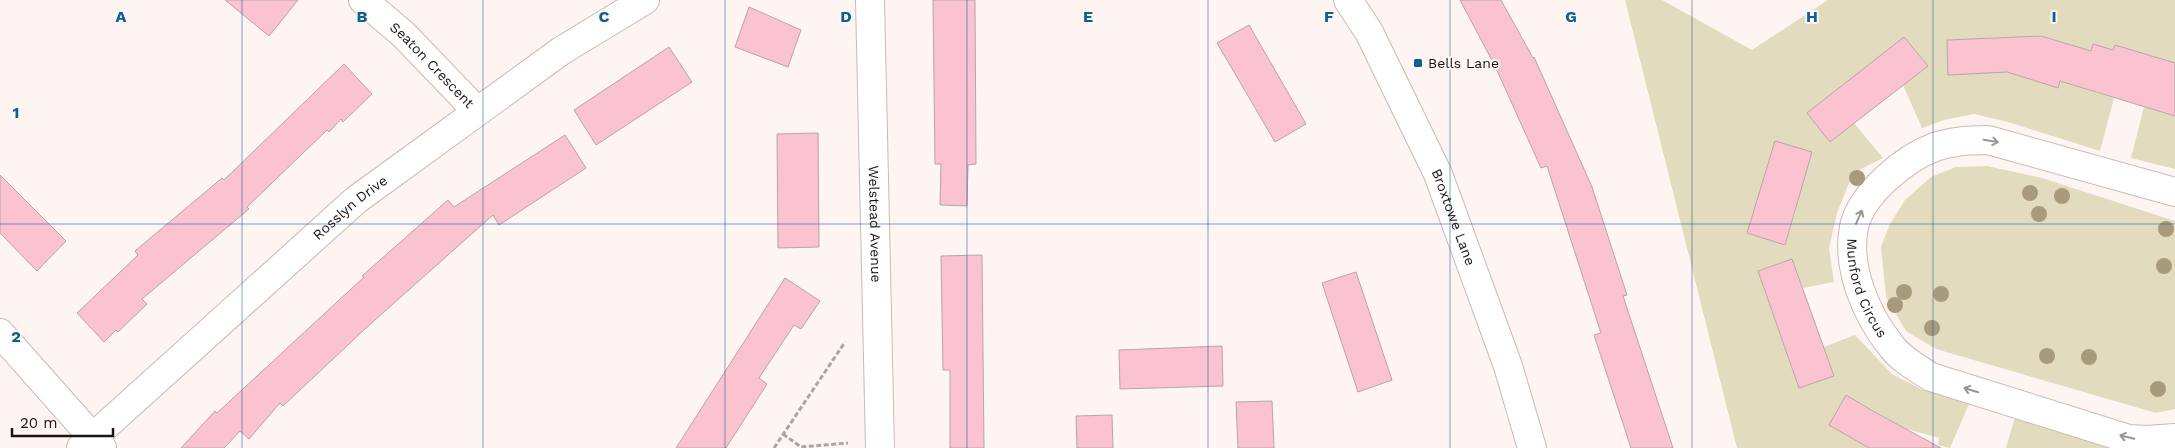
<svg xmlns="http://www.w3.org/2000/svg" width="2175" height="448" font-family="'Work Sans',sans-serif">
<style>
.green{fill:#e3dbbd;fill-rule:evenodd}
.building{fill:#fbc2cf;stroke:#b6a6a9}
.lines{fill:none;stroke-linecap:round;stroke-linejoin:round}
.street-casing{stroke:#cabab6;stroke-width:30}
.secondary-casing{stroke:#cabab6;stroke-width:30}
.path{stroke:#ada4a3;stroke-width:3;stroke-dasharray:5 2.5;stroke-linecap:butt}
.street{stroke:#fff;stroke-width:28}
.secondary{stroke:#fff;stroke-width:28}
.tree{fill:#a89b7b}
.oneway{stroke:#989595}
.grid{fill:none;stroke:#0b6192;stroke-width:1;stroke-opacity:0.55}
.poi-dot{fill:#0b6192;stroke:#fef4f2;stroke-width:2}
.labels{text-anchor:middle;stroke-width:4;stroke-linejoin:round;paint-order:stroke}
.poi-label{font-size:14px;fill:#1a1413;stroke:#fef4f2;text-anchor:start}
.street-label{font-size:14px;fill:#1a1413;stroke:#fef4f2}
.grid-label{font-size:16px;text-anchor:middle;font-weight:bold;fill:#0b6192;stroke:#fef4f2;stroke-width:4;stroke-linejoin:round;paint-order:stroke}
</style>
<rect width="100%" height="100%" fill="#fef4f2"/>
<g class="green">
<path d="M 1625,0 L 1662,0 L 1752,50 L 1828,0 L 2175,0 L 2175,69 L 2158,58 L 2115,45 L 2113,50 L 2093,44 L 2091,51 L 2039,35 L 2026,78 L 2058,88 L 2060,81 L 2114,98 L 2100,151 L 2008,122 L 1974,114 L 1944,120 L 1922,128 L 1903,85 L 1927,65 L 1904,37 L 1808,113 L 1830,142 L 1854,123 L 1883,158 L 1853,173 L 1837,213 L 1829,248 L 1834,282 L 1803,288 L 1792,259 L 1758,272 L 1799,388 L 1834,376 L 1824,347 L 1855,335 L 1892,374 L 1921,389 L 1969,404 L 1950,448 L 1938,445 L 1939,438 L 1907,429 L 1901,448 L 1889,448 L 1901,426 L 1846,395 L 1829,425 L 1869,448 L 1737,448 ZM 2010,37 L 2012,72 L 1949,74 L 1947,40 ZM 1775,141 L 1812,152 L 1804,178 L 1787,208 L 1796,211 L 1785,244 L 1761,188 Z"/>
<polygon points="2144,107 2175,116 2175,169 2131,158"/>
<polygon points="1987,166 2042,178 2175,221 2175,409 2156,413 1936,349 1906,331 1886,297 1881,247 1890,224 1905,200 1931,177 1956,167"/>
<polygon points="2015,417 2131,448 2006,448"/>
</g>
<g class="building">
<polygon points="225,0 298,0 269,36"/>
<polygon points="933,0 975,0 976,164 968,165 967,206 940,205 941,164 935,164"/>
<polygon points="1460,0 1501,0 1533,58 1534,57 1592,187 1627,295 1623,296 1673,448 1631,448 1594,335 1601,333 1547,166 1541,168 1495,66"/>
<polygon points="749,7 801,30 788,67 735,47"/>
<polygon points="1249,25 1306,124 1275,142 1217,43"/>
<polygon points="2041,36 2091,51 2093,44 2113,50 2115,45 2175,63 2175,116 2060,81 2058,88 2007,72 1948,75 1947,40"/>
<polygon points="1904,37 1928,66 1830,142 1807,113"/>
<polygon points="669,47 692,82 596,145 574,110"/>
<polygon points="344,64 372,94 343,122 341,119 329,132 327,130 247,207 249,209 142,299 147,304 118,332 116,330 104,342 77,313 138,255 135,251 222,178 224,180"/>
<polygon points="818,133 819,247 778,248 777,134"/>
<polygon points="565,135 586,168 499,225 493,215 366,328 283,406 280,403 249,439 240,431 224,448 181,448 215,411 217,413 364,277 362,276 448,200 454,207"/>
<polygon points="1775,141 1812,152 1785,245 1747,233"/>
<polygon points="0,175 66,241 37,271 0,233"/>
<polygon points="982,255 984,448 950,448 950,370 943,370 941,256"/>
<polygon points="1792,259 1834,376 1799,388 1758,271"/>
<polygon points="1356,272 1392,380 1358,392 1322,283"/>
<polygon points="785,278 820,301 801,329 794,325 759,378 767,384 726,448 676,448"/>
<polygon points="1222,346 1223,386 1120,389 1119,350"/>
<polygon points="1846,395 1873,411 1941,448 1869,448 1829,425"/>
<polygon points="1272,401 1274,448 1238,448 1236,402"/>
<polygon points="1112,415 1113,448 1077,448 1076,416"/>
</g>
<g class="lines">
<defs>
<g id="street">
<path id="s1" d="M 363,0 L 404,35 L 477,111"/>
<path id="s2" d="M 870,0 L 880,448"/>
<path id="s3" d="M 2175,192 L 1988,140 C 1970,140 1952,141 1935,147 C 1905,158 1861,194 1854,227 C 1846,268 1866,315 1892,347 C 1902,360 1917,368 1931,377 L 2129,439 L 2147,440 L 2175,438"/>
<polyline points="0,333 102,448"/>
<path id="s4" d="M 81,448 L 356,200 L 561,51 L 645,0"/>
</g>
<g id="secondary">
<path id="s5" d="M 1348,0 L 1369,32 L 1438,174 L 1508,366 L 1532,448"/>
</g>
</defs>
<use href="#street" class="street-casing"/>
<use href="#secondary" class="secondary-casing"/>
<g class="path">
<polyline points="783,434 801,447 848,443"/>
<polyline points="774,448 845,342"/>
</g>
<use href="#street" class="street"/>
<use href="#secondary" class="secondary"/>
</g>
<g class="tree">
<circle cx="1857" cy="178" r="8"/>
<circle cx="2030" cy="193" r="8"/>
<circle cx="2062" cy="196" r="8"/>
<circle cx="2039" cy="214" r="8"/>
<circle cx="2166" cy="229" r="8"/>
<circle cx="2164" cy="266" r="8"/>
<circle cx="1904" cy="292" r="8"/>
<circle cx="1941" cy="294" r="8"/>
<circle cx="1895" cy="305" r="8"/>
<circle cx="1932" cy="328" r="8"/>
<circle cx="2047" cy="356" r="8"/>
<circle cx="2089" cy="357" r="8"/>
<circle cx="2158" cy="389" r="8"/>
</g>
<defs><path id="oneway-shaft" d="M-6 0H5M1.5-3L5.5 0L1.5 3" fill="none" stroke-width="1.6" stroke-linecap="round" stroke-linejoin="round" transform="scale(1.25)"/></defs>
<g class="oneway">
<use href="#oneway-shaft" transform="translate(1991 141) rotate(10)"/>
<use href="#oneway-shaft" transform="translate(1859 217) rotate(-66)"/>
<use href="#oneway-shaft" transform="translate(1971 390) rotate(-163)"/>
<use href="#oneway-shaft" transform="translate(2127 437) rotate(-167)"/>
</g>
<path class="grid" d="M 242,0 L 242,448M 483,0 L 483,448M 725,0 L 725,448M 967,0 L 967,448M 1208,0 L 1208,448M 1450,0 L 1450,448M 1692,0 L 1692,448M 1933,0 L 1933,448M 0,224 L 2175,224"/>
<rect class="poi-dot" x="1413" y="58" width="10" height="10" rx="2.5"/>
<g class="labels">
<g class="poi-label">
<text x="1428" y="68">Bells Lane</text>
</g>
<g class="street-label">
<text dy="5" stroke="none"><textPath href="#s1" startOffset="95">Seaton Crescent</textPath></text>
<text dy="5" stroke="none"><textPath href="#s4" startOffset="361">Rosslyn Drive</textPath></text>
<text dy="5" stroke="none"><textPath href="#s5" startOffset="242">Broxtowe Lane</textPath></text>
<text dy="5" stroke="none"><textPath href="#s2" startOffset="224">Welstead Avenue</textPath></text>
<text dy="5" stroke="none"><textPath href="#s3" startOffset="429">Munford Circus</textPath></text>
</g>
</g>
<g class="grid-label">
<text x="121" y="22">A</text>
<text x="362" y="22">B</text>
<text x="604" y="22">C</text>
<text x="846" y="22">D</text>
<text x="1088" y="22">E</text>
<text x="1329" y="22">F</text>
<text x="1571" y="22">G</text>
<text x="1812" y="22">H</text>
<text x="2054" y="22">I</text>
<text x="16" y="118">1</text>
<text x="16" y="342">2</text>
</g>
<path d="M12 428v8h101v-8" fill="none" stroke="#1a1413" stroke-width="2.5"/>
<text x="20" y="428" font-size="15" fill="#1a1413" stroke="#fef4f2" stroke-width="4" paint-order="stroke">20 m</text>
</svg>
